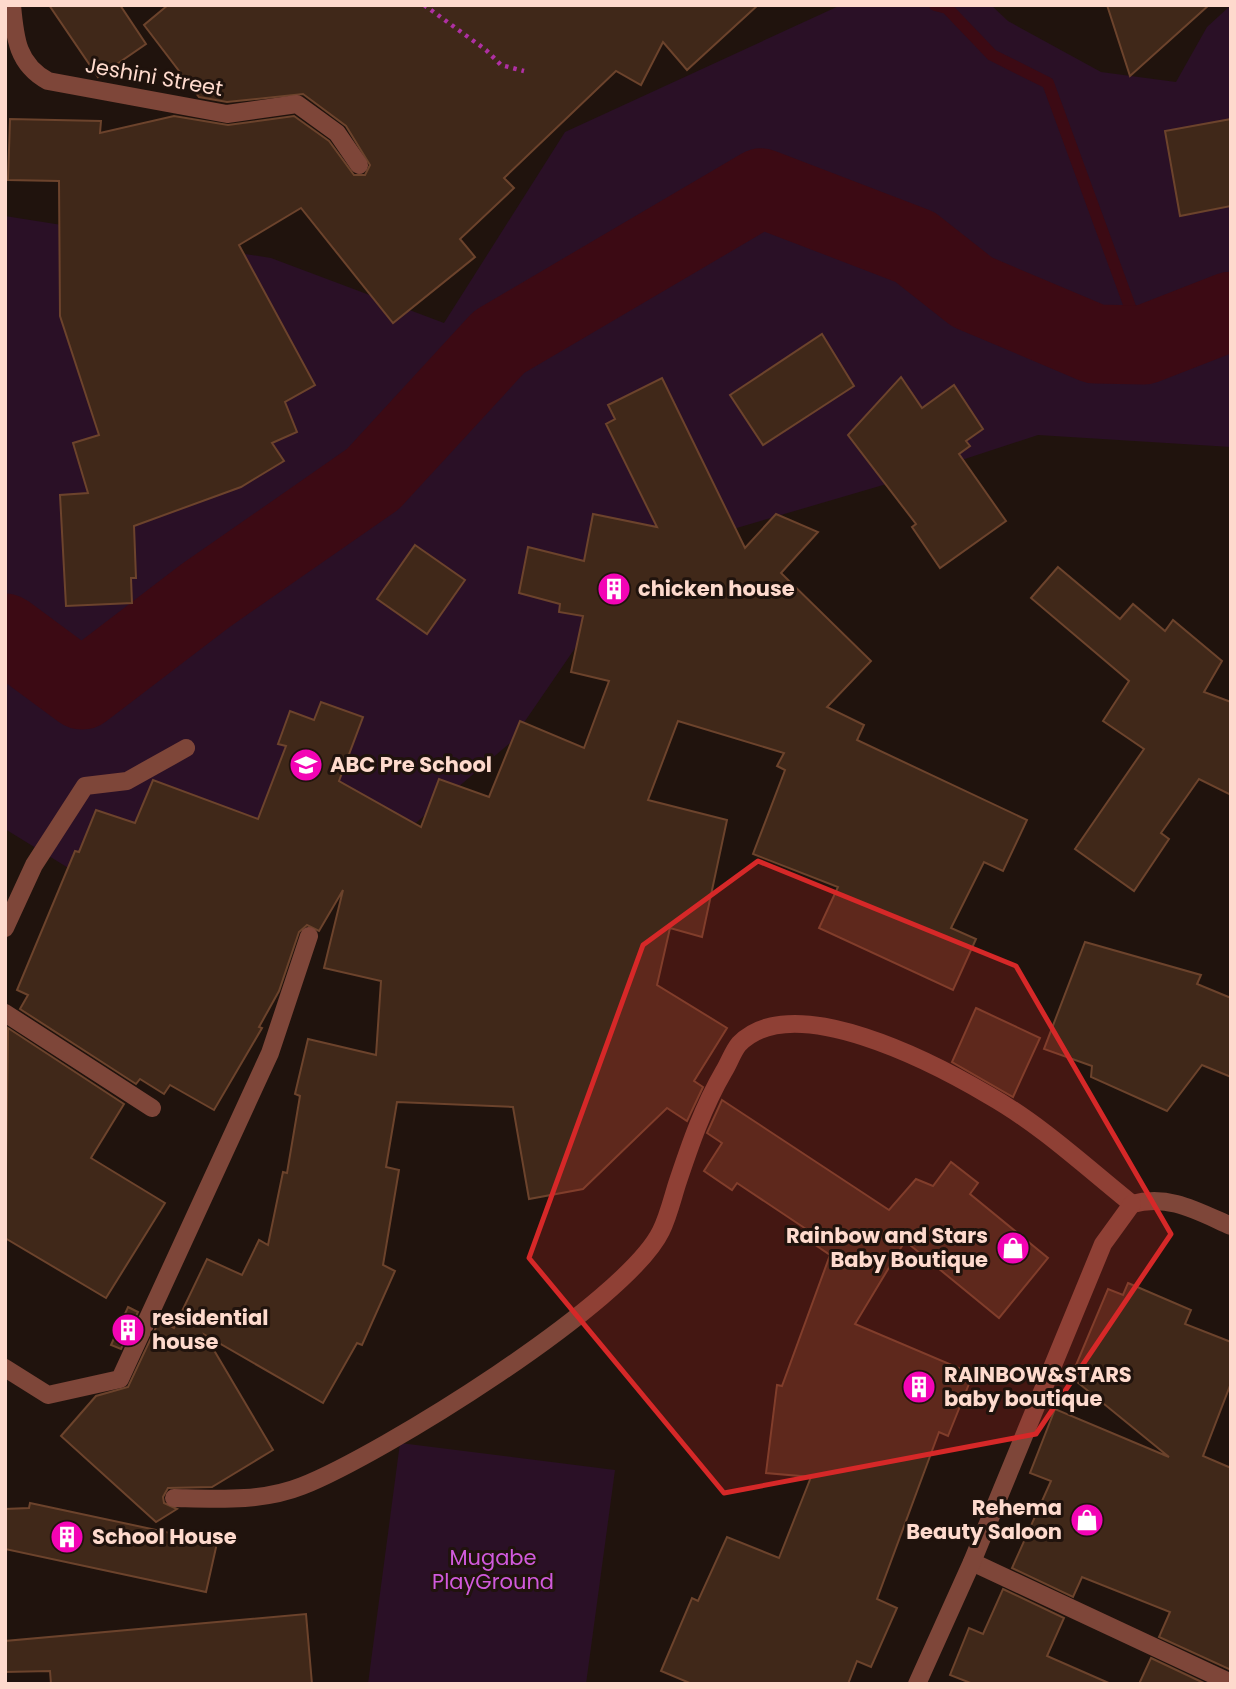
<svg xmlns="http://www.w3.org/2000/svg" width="1236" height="1689" font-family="Poppins,sans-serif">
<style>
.green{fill:#2a1026}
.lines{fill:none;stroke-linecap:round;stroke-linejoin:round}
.stream{stroke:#3c0a14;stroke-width:12}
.river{stroke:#3c0a14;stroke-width:79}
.building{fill:#402819;stroke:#6c432c;stroke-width:2}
.path{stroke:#af30a3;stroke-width:4.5;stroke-dasharray:3.5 5;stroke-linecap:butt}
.minor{stroke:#7e4639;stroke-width:18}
.marked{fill:#d62828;fill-opacity:0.2;stroke:#d62828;stroke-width:5;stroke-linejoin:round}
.labels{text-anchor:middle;stroke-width:6;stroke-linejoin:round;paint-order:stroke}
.street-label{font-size:21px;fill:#fedacd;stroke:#20130d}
.poi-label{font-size:21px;font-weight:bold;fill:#fedacd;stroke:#20130d;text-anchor:start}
.park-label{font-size:21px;fill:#d15adc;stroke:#20130d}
</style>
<rect width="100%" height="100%" fill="#20130d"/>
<g class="green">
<polygon points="841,5 991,5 1008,21 1101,72 1176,82 1207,27 1231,5 1231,447 1038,435 907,478 706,537 619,584 510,743 239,973 5,829 5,216 271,258 444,323 565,132"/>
<polygon points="400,1443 615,1470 586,1684 368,1684"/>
</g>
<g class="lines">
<polyline class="stream" points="935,5 947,8 992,55 1048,83 1144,345"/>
<polyline class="river" points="5,633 82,690 205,596 373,479 499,342 761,188 915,247 972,292 1095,344 1144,345 1231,311"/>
</g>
<g class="building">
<polygon points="49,5 120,5 146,44 98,77"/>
<polygon points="168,5 758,5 687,70 663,42 641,85 616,71 504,178 514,188 460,239 475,257 393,323 301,208 239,245 315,385 285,402 297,432 272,443 284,461 241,487 134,526 136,578 131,578 132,603 66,606 60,495 88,493 73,443 99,435 60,316 59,181 8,180 10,119 101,121 100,133 174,116 228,125 294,116 329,141 354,175 365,175 370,165 346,126 303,94 227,102 199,97 144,25"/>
<polygon points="1107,5 1209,5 1130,76"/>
<polygon points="1231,119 1231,206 1180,216 1165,131"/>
<polygon points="822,334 854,386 763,445 730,395"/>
<polygon points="901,377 922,408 954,385 983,429 966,441 970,446 959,454 1006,521 940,568 912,527 916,524 848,435"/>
<polygon points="662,378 745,548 776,514 818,532 781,573 871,661 827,707 864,725 857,740 1027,820 1003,871 984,862 951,928 976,939 953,990 819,928 838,887 753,854 785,770 777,766 784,753 678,721 648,800 727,820 702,937 670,928 657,985 727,1028 694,1081 703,1087 687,1121 667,1108 583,1189 529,1199 513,1107 397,1102 386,1167 399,1170 383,1265 395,1271 362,1345 357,1343 323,1403 205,1335 273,1450 212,1487 168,1488 163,1497 164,1503 177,1509 156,1522 61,1436 96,1396 128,1387 159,1321 174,1328 207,1259 242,1275 259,1240 268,1245 283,1172 287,1173 300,1096 295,1094 308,1039 376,1055 381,981 324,968 343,890 319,931 307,925 299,932 279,991 259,1027 262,1028 214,1110 170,1085 164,1094 140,1079 136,1084 20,1009 28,995 17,990 75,851 79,852 96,810 135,823 153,780 258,819 286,746 278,744 290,711 314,720 321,702 363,717 339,781 421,827 439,779 489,797 520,721 584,748 609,681 571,672 583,616 559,612 560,604 519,593 528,547 584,561 593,514 657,527 606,424 615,419 608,405"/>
<polygon points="415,545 465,580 427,634 377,599"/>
<polygon points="1058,567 1120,619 1133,604 1165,631 1173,620 1222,661 1204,692 1231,702 1231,795 1199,779 1161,833 1169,839 1134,891 1075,849 1144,749 1103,721 1129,681 1031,598"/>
<polygon points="1085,942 1201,975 1197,984 1231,998 1231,1077 1202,1065 1167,1111 1091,1077 1092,1066 1044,1049"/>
<polygon points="976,1008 1040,1038 1013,1097 952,1062"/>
<polygon points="8,1028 124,1104 91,1158 165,1203 106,1298 5,1238"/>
<polygon points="722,1100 889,1210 916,1179 933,1186 951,1162 978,1183 970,1194 1048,1258 999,1318 905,1241 855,1324 973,1374 948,1436 939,1432 877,1599 897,1608 871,1667 857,1661 848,1684 692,1684 661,1671 692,1598 698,1601 727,1537 779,1558 811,1477 766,1473 777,1385 782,1386 830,1255 802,1236 806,1229 737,1183 732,1190 704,1171 722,1143 707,1133"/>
<polygon points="1128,1283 1191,1310 1185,1324 1231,1342 1231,1383 1203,1456 1231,1468 1231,1670 1159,1637 1170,1612 1082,1577 1073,1597 1012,1568 1051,1481 1030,1473 1055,1409 1169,1457 1071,1377 1108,1289 1123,1295"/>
<polygon points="128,1307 138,1312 121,1349 111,1345"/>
<polygon points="30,1503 217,1543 206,1592 5,1549 5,1509 29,1508"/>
<polygon points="1003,1589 1064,1618 1047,1656 1111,1684 973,1684 950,1675 969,1628 983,1634"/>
<polygon points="306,1614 312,1684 51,1684 50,1671 5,1672 5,1641"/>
<polygon points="1151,1658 1206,1684 1139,1684"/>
</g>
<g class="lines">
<polyline class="path" points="424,5 486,50 501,65 524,71"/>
<g class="minor">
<path d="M 12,5 C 15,38 17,64 48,81 L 227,114 L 297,104 L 337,133 L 359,165"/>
<polyline points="5,928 34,865 85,786 127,781 186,748"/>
<polyline points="5,1013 152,1108"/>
<path d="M 1132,1204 C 1169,1194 1197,1211 1231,1226"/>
<polyline points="5,1368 48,1395 120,1379 270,1053 309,936"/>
<path d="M 174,1498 C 216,1499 262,1502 302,1486 C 381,1455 626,1303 661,1231 C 668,1217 672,1200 677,1184 C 690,1145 703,1107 724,1071 C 729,1063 733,1051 739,1044 C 793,988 936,1064 990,1096 C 1041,1125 1086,1167 1132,1204"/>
<polyline points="972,1562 1231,1683"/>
<polyline points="917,1684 972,1562 1103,1244 1132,1204"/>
</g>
</g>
<path class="marked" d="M 758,861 L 1016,966 L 1171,1234 L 1036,1434 L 724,1493 L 529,1258 L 643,945 Z"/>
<defs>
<symbol id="building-disc" viewBox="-11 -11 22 22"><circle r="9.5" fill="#f304b5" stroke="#20130d"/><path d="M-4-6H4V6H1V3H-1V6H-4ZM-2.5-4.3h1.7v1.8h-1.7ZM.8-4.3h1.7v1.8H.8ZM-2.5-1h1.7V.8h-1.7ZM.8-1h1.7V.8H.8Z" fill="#fff"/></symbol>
<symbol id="school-disc" viewBox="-11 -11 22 22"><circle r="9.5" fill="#f304b5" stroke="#20130d"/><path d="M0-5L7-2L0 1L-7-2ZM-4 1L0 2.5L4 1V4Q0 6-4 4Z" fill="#fff"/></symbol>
<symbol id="shop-disc" viewBox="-11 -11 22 22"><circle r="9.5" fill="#f304b5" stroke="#20130d"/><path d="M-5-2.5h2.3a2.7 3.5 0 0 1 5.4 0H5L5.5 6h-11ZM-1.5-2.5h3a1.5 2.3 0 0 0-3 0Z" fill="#fff"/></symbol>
</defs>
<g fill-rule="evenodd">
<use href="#building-disc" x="595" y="570" width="38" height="38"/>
<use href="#school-disc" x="287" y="746" width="38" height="38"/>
<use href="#shop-disc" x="994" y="1229" width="38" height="38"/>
<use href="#building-disc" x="109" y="1311" width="38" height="38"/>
<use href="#building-disc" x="900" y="1368" width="38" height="38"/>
<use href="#shop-disc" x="1068" y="1501" width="38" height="38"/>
<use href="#building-disc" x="48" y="1518" width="38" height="38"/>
</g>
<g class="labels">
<g class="street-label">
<text transform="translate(154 77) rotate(10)" y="7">Jeshini Street</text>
</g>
<g class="poi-label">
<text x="638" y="596">chicken house</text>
<text x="330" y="772">ABC Pre School</text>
<text x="988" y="1243" text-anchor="end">Rainbow and Stars<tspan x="988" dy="24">Baby Boutique</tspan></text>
<text x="152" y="1325">residential<tspan x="152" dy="24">house</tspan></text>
<text x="944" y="1382">RAINBOW&amp;STARS<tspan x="944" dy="24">baby boutique</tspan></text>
<text x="1062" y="1515" text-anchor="end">Rehema<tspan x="1062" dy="24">Beauty Saloon</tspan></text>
<text x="92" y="1544">School House</text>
</g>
<g class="park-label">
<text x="493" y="1565">Mugabe<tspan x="493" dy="24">PlayGround</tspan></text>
</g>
</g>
<rect width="1236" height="1689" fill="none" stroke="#fedacd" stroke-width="14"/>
</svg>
